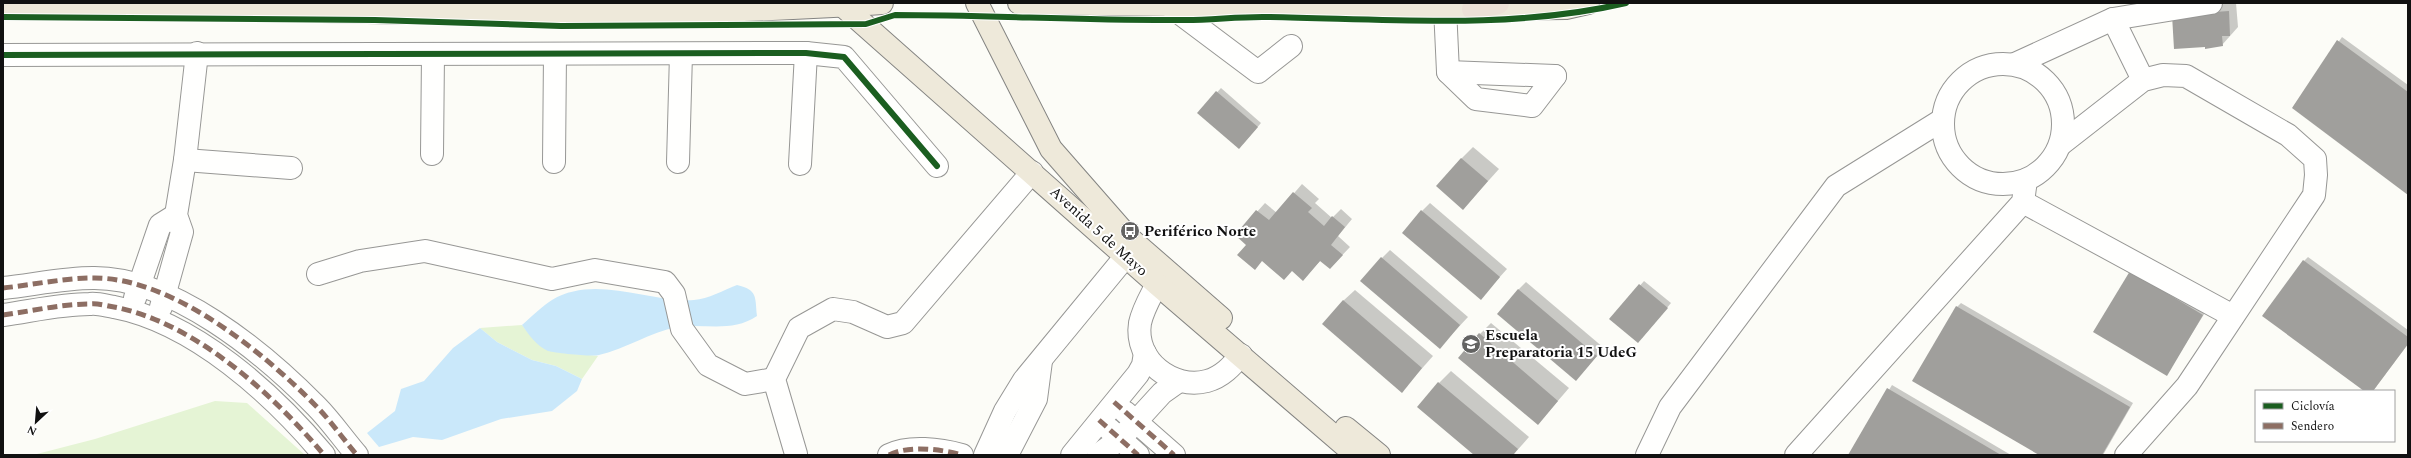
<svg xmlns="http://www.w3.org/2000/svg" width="2411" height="458" font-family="Spectral,serif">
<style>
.green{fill:#e5f4d5}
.water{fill:#cae8fa}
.shadow{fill:#0003}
.building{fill:#a09f9c}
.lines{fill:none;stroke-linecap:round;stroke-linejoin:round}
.minor-casing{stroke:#979795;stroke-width:24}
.major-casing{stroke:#848482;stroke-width:24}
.highway-casing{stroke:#848482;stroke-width:24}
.minor{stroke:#fffffe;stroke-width:22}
.major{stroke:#eee9da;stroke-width:22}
.highway{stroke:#ece1d6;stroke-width:22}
.quiet{stroke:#8d6e63;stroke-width:5;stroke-dasharray:10 5;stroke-linecap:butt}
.cycleway-casing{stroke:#fff;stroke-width:8}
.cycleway{stroke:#1b5e20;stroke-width:6}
.labels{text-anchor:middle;stroke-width:4;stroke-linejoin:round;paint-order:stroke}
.street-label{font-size:15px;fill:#111;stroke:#fff}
.poi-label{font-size:15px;font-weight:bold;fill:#111;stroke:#fff;text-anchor:start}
</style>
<rect width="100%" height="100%" fill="#fcfcf7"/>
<g class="green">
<path d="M 522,325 C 545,357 563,352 598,356 L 582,379 L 556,366 L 532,360 L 497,342 L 480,328 Z"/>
<polygon points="215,401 247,403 305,455 33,455 95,439"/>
</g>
<g class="water">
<path d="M 737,285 C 758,290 755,297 757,316 C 732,333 705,323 677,327 C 650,332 626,349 599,355 C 592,357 556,353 548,351 C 538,347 528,334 522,325 C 531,317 541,307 552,300 C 596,274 648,303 694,300 C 708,299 724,290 737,285 Z"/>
<polygon points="480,328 497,342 532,360 556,366 582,379 577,391 552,411 501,419 442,440 413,437 379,447 367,433 395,411 401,389 424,381 453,348"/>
</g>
<g class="shadow">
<polygon points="2236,3 2238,27 2222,45 2181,7"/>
<polygon points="2342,37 2408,85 2408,194 2293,107"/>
<polygon points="1221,88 1261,123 1243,144 1198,113"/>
<polygon points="1473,147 1499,169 1463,209 1461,159"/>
<polygon points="1302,184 1319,199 1315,203 1332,218 1341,209 1352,219 1338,236 1350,247 1330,268 1321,260 1303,279 1293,270 1248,245 1236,235 1265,203 1277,213"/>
<polygon points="1430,203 1507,269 1488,290 1422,211"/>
<polygon points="1390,250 1468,317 1440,347 1382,258"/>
<polygon points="2308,257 2408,330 2408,344 2373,391 2366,391 2304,261"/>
<polygon points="2134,268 2206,311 2167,374"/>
<polygon points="1644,281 1671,303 1642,338 1611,319"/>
<polygon points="1526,282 1604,348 1584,371 1518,290"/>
<polygon points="1355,290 1433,356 1402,391 1343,301"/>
<polygon points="1961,303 2133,403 2103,455 2041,455 1957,307"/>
<polygon points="1491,323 1569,388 1538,424 1480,334"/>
<polygon points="1451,371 1529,437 1513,455 1476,455 1439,383"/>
<polygon points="1892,385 2011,455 1849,455"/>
</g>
<g class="building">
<polygon points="2229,11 2230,36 2222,36 2223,46 2205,49 2205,47 2174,49 2172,15"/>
<polygon points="2337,40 2408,92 2408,195 2292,108"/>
<polygon points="1216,91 1258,127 1239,149 1197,113"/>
<polygon points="1461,158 1488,181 1463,210 1436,186"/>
<polygon points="1293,192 1312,208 1308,212 1324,226 1332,216 1345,227 1331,245 1343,255 1330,269 1320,261 1303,281 1292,271 1284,280 1262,261 1255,270 1237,255 1246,245 1235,235 1256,210 1269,220"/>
<polygon points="1421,210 1500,277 1481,300 1402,233"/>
<polygon points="1381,257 1460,325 1440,349 1360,281"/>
<polygon points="2303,260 2408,337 2408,344 2373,391 2364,391 2262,316"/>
<polygon points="2130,271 2203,315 2167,376 2093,332"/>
<polygon points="1639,284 1668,308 1638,343 1609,319"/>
<polygon points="1518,289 1597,356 1576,381 1497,314"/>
<polygon points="1343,300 1422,368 1402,393 1322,324"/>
<polygon points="1956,306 2130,407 2102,455 2039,455 1912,381"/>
<polygon points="1479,333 1558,401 1538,425 1458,358"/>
<polygon points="1438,382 1518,449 1513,455 1474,455 1417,407"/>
<polygon points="1887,388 2001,455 1848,455"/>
</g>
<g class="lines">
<defs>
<g id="minor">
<polyline points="1170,6 1258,72 1291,46"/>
<polyline points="1445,8 1448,72 1476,99 1532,106 1555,76"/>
<polyline points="2113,19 2143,80"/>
<polyline points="3,55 806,53 844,57 937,166"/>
<circle cx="2003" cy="124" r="60"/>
<polyline points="2015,64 2113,19 2211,3"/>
<polyline points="1448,72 1555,76"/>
<polyline points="2061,144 2143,80 2163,75 2186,76 2288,135 2315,159 2316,175 2314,195 2187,386 2126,455"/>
<polyline points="432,154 433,54"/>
<polyline points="185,160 291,168"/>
<polyline points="554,162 555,54"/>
<polyline points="678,162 681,54"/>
<polyline points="800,164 806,53"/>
<polyline points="2023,202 2233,316"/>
<polyline points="318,274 360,261 425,251 552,279 595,270 665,282 674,294 682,329 708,365 745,384 774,379"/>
<path d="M 1157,284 C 1151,296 1143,309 1140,323 C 1134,361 1173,390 1207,381 C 1222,377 1232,366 1241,355"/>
<path d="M 3,288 C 32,285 64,278 93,278 C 172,277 263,352 316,406 C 331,421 343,439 357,455"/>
<polyline points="135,298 160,225 176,215"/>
<polyline points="161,307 182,232 176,215 185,160 197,53"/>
<path d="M 3,315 C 32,311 61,304 90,304 C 98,303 107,306 114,307 C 194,322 273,394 324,455"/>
<polyline points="1125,412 1174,455"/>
<polyline points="1109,429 1138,455"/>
<polyline points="796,454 774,379 799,328 833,309 853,312 887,327 903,323 1032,172"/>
<path d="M 889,455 C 909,445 940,449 962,455"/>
<polyline points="985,455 1005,411 1024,380 1126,256"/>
<polyline points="1007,455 1036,399 1041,361"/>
<polyline points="1072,455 1138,374 1143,365 1145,353"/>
<polyline points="1098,455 1120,439 1162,393 1179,381"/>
<polyline points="1647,455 1670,407 1836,186 1942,120"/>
<polyline points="1796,455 2023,202 2026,180"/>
</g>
<g id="major">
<path d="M 3,3 C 296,10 589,23 882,3"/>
<polyline points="977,3 1051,149 1128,237 1221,318"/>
<polyline points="1019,3 1473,9 1566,8 1588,3"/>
<polyline points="843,6 1157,284 1356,455"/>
<polyline points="1346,428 1379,455"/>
</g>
<polyline id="highway" points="1473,9 1498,3"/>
</defs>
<use href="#minor" class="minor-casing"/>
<use href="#major" class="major-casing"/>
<use href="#highway" class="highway-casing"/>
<use href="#minor" class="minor"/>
<use href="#major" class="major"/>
<use href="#highway" class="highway"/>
<g class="quiet">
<path d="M 3,288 C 32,285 64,278 93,278 C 172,277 263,352 316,406 C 331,421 343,439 357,455"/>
<path d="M 3,315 C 32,311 61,304 90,304 C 98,303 107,306 114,307 C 194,322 273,394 324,455"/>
<polyline points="1114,402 1174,455"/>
<polyline points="1099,420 1138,455"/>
<path d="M 889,455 C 909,445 940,449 962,455"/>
</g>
<defs>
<g id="cycleway">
<path d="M 3,17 L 375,20 L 561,26 L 866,24 L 895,15 C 992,15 1089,21 1186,20 C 1214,20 1242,16 1270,17 C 1388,19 1511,30 1626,3"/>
<polyline points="3,55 806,53 844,57 937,166"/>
</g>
</defs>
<use href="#cycleway" class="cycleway-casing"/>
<use href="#cycleway" class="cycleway"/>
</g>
<defs>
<symbol id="bus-disc" viewBox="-11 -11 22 22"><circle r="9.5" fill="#636362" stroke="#fff"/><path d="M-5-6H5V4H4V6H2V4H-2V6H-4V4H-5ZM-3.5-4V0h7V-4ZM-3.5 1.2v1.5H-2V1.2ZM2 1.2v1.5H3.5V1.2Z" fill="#fff"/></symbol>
<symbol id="university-disc" viewBox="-11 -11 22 22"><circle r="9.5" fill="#636362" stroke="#fff"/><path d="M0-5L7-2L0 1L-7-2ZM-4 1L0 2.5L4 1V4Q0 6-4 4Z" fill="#fff"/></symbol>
</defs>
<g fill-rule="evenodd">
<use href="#bus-disc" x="1119" y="220" width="22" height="22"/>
<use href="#university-disc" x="1460" y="333" width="22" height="22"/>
</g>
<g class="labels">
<g class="street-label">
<text transform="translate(1099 231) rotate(42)" y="5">Avenida 5 de Mayo</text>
</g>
<g class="poi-label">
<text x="1144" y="236">Periférico Norte</text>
<text x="1485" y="340">Escuela<tspan x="1485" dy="17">Preparatoria 15 UdeG</tspan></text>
</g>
</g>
<rect width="2411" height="458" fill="none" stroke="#111111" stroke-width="8"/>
<rect x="2255" y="390" width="140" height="52" fill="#ffffff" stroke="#a0a0a0"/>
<rect x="2263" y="403" width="20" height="6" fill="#1b5e20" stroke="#a0a0a0"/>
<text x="2291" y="410" font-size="12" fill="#111111">Ciclovía</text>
<rect x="2263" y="423" width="20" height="6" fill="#8d6e63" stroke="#a0a0a0"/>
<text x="2291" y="430" font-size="12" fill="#111111">Sendero</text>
<g transform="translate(36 422) rotate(206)" stroke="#ffffff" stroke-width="3" paint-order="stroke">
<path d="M0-3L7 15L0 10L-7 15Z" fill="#111111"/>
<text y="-6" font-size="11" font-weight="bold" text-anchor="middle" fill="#111111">N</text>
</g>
</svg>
